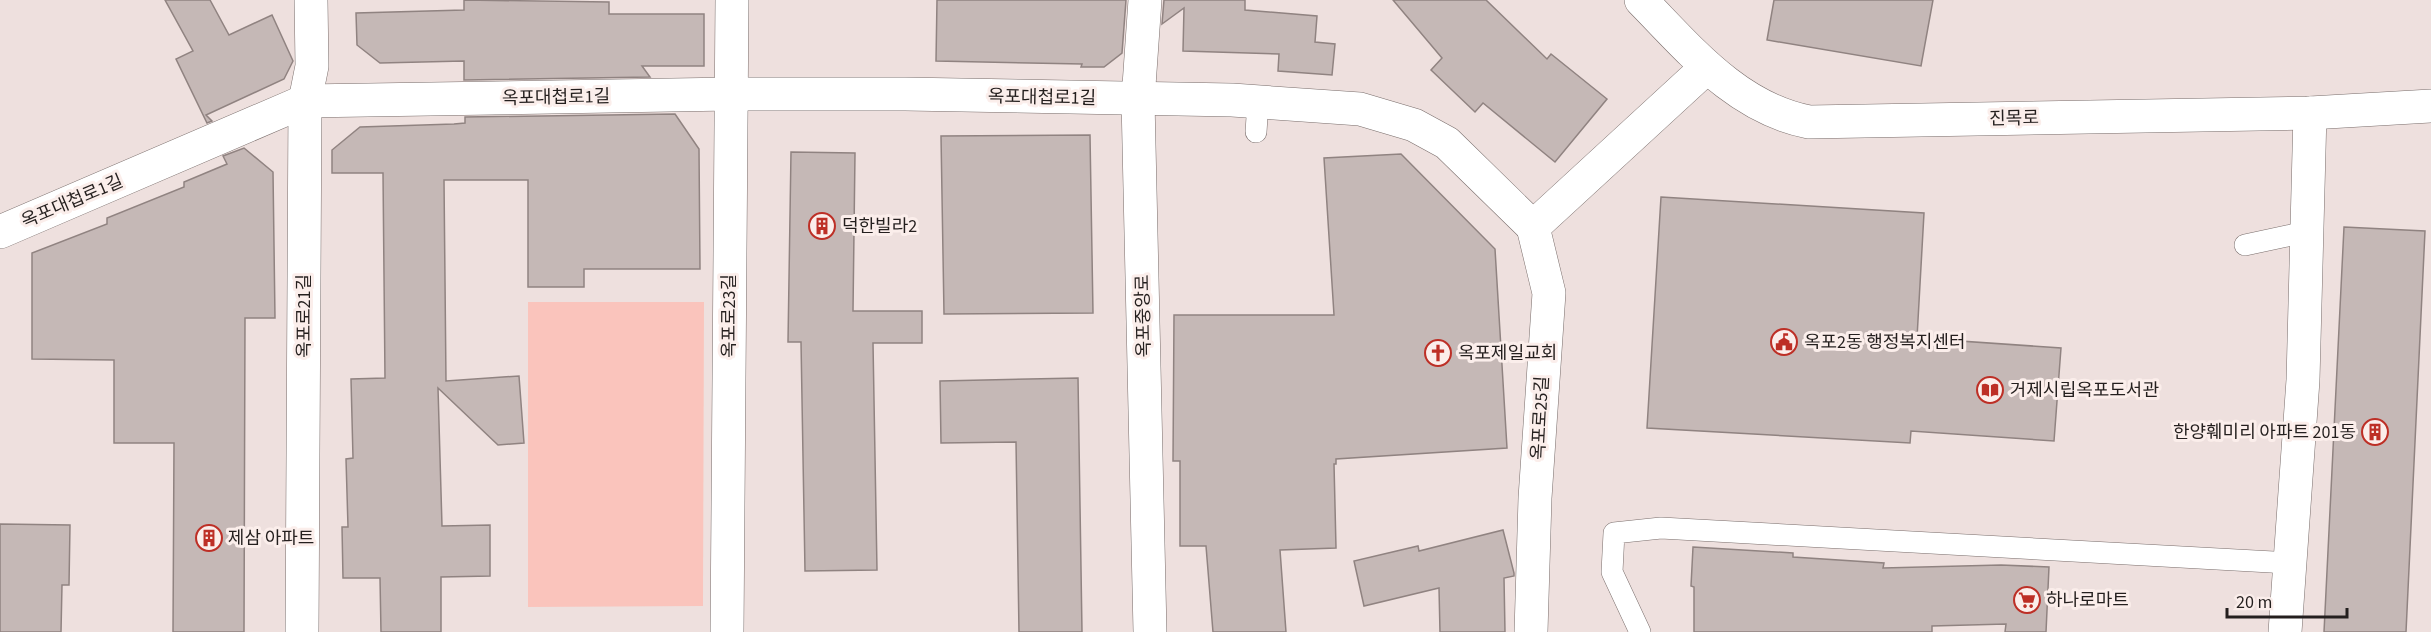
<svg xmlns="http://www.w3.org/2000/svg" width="2431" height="632" font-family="'Source Sans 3','Noto Sans KR',sans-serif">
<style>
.green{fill:#fac4bc}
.building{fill:#c5b8b6;stroke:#908381;stroke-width:1.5}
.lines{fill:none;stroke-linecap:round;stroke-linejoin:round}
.service-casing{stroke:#796d6b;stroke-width:22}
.minor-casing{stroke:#796d6b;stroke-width:34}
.tertiary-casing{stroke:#796d6b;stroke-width:34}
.service{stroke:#fff;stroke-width:21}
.minor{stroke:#fff;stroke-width:33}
.tertiary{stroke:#fff;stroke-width:33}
.labels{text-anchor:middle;stroke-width:6;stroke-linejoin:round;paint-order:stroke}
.street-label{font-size:18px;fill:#241f1e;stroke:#fbeeeb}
.poi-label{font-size:18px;fill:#241f1e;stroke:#fbeeeb;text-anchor:start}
</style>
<rect width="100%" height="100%" fill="#eee0de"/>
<polygon class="green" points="528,302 704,302 703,606 528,607"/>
<g class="building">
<polygon points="165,0 210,0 229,35 272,15 293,61 284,79 206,115 212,121 207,123 176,59 193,51"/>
<polygon points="464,0 609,2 609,14 704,14 704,66 642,66 650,77 464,80 464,61 380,63 357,45 356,13 464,10"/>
<polygon points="937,0 1126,0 1122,53 1104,67 1081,67 1082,64 936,61"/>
<polygon points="1164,0 1245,0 1245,10 1317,16 1315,42 1335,44 1332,75 1278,71 1279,54 1183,51 1184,8 1162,24"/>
<polygon points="1393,0 1486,0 1547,59 1551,54 1607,99 1555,162 1483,103 1475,112 1431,70 1442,58"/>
<polygon points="1774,0 1933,0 1921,66 1767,40"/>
<polygon points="675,114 699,149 700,269 584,269 584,287 528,287 528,180 444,180 446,381 519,376 524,443 498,445 438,388 442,526 490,525 490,576 441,577 441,632 381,632 380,578 343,578 342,527 348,527 346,459 353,458 351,379 385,378 383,173 332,173 332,150 360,127 454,124 465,123 465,117"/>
<polygon points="1090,135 1093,313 944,314 941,136"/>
<polygon points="244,148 273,172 275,318 245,318 244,632 173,632 174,443 114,443 114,360 32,359 32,253 107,224 107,218 184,187 184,182 227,164 223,156"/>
<polygon points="791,152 855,153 853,311 922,311 922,343 873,343 877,570 805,571 801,342 788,342"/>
<polygon points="1401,154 1495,249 1507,448 1336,459 1336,464 1334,464 1336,548 1280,550 1286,632 1213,632 1206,546 1180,546 1180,461 1173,461 1174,315 1334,315 1324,158"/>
<polygon points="1661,197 1924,213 1917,338 2061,348 2054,441 1911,431 1910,443 1647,428"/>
<polygon points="2344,227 2425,231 2406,632 2324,632"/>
<polygon points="1078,378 1082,632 1019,632 1016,442 941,443 940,381"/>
<polygon points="0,524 70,525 69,585 62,585 61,632 0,632"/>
<polygon points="1503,530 1514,573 1514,576 1504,578 1505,632 1440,632 1439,588 1364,606 1354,561 1418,546 1419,551"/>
<polygon points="1693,547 1793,553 1793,557 1884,563 1883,568 2001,565 2049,567 2046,632 2005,632 2006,624 1932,626 1932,632 1694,632 1694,587 1691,586"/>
</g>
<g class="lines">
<defs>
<g id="service">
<polyline points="1256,132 1258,102"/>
<polyline points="2245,245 2306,232"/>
<polyline points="1640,632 1612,572 1614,533 1661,528 2290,563"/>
</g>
<g id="minor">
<polyline points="0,232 305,101 731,94 905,94 1232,100 1360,109 1414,125 1447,143 1533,227"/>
<polyline points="302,632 305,101 312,66 311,0"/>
<polyline points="727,632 732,0"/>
<polyline points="1531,632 1535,498 1549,293 1533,227 1707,67"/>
<polyline points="2285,632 2303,380 2310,113"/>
</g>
<g id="tertiary">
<polyline points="1145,0 1138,100 1150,632"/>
<path d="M 1641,0 C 1690,50 1737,108 1809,122 L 2310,113 L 2431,106"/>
</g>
</defs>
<use href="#service" class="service-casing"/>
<use href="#minor" class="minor-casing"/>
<use href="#tertiary" class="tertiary-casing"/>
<use href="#service" class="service"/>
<use href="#minor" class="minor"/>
<use href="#tertiary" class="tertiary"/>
</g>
<defs>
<symbol id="building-ring" viewBox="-11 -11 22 22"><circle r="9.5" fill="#fbeeeb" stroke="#bd2f26" stroke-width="1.5"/><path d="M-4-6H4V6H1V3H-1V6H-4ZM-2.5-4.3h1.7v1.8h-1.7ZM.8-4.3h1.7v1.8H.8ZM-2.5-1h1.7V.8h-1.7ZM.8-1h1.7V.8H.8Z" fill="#bd2f26"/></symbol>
<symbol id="civic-ring" viewBox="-11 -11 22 22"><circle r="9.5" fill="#fbeeeb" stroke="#bd2f26" stroke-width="1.5"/><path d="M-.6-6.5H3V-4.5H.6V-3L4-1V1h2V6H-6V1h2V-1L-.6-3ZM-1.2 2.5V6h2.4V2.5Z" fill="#bd2f26"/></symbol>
<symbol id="church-ring" viewBox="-11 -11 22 22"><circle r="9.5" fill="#fbeeeb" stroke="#bd2f26" stroke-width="1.5"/><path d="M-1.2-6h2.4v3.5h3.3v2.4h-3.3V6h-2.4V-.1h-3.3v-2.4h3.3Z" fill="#bd2f26"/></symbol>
<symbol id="library-ring" viewBox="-11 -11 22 22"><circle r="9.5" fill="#fbeeeb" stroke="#bd2f26" stroke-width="1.5"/><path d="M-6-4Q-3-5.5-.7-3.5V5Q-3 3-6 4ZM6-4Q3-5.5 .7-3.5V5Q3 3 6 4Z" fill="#bd2f26"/></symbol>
<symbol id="supermarket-ring" viewBox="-11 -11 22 22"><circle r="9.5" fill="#fbeeeb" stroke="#bd2f26" stroke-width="1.5"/><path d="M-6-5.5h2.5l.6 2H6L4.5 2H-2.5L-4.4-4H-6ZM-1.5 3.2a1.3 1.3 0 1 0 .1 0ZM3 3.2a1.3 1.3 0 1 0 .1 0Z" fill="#bd2f26"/></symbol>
</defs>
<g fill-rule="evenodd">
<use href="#building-ring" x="807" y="211" width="30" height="30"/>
<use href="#civic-ring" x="1769" y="327" width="30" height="30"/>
<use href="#church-ring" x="1423" y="338" width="30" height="30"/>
<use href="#library-ring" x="1975" y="375" width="30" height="30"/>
<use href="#building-ring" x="2360" y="417" width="30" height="30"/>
<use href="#building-ring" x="194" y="523" width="30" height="30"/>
<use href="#supermarket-ring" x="2012" y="585" width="30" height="30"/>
</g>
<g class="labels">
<g class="street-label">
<text transform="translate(556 97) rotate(-1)" y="6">옥포대첩로1길</text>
<text transform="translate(1042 97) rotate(1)" y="6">옥포대첩로1길</text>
<text transform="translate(2014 118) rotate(-1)" y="6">진목로</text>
<text transform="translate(72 201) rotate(-23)" y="6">옥포대첩로1길</text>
<text transform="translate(304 316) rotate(-90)" y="6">옥포로21길</text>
<text transform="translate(729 316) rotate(-90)" y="6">옥포로23길</text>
<text transform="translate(1143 316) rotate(-91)" y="6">옥포중앙로</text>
<text transform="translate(1540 418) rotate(-87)" y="6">옥포로25길</text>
</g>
<g class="poi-label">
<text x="842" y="232">덕한빌라2</text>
<text x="1804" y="348">옥포2동 행정복지센터</text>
<text x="1458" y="359">옥포제일교회</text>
<text x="2010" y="396">거제시립옥포도서관</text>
<text x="2356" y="438" text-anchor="end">한양훼미리 아파트 201동</text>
<text x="228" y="544">제삼 아파트</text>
<text x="2046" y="606">하나로마트</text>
</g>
</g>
<path d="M2227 608v9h120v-9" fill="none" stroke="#241f1e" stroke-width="3"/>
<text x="2236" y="608" font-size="18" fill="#241f1e" stroke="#fbeeeb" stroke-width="4.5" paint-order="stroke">20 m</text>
</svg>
